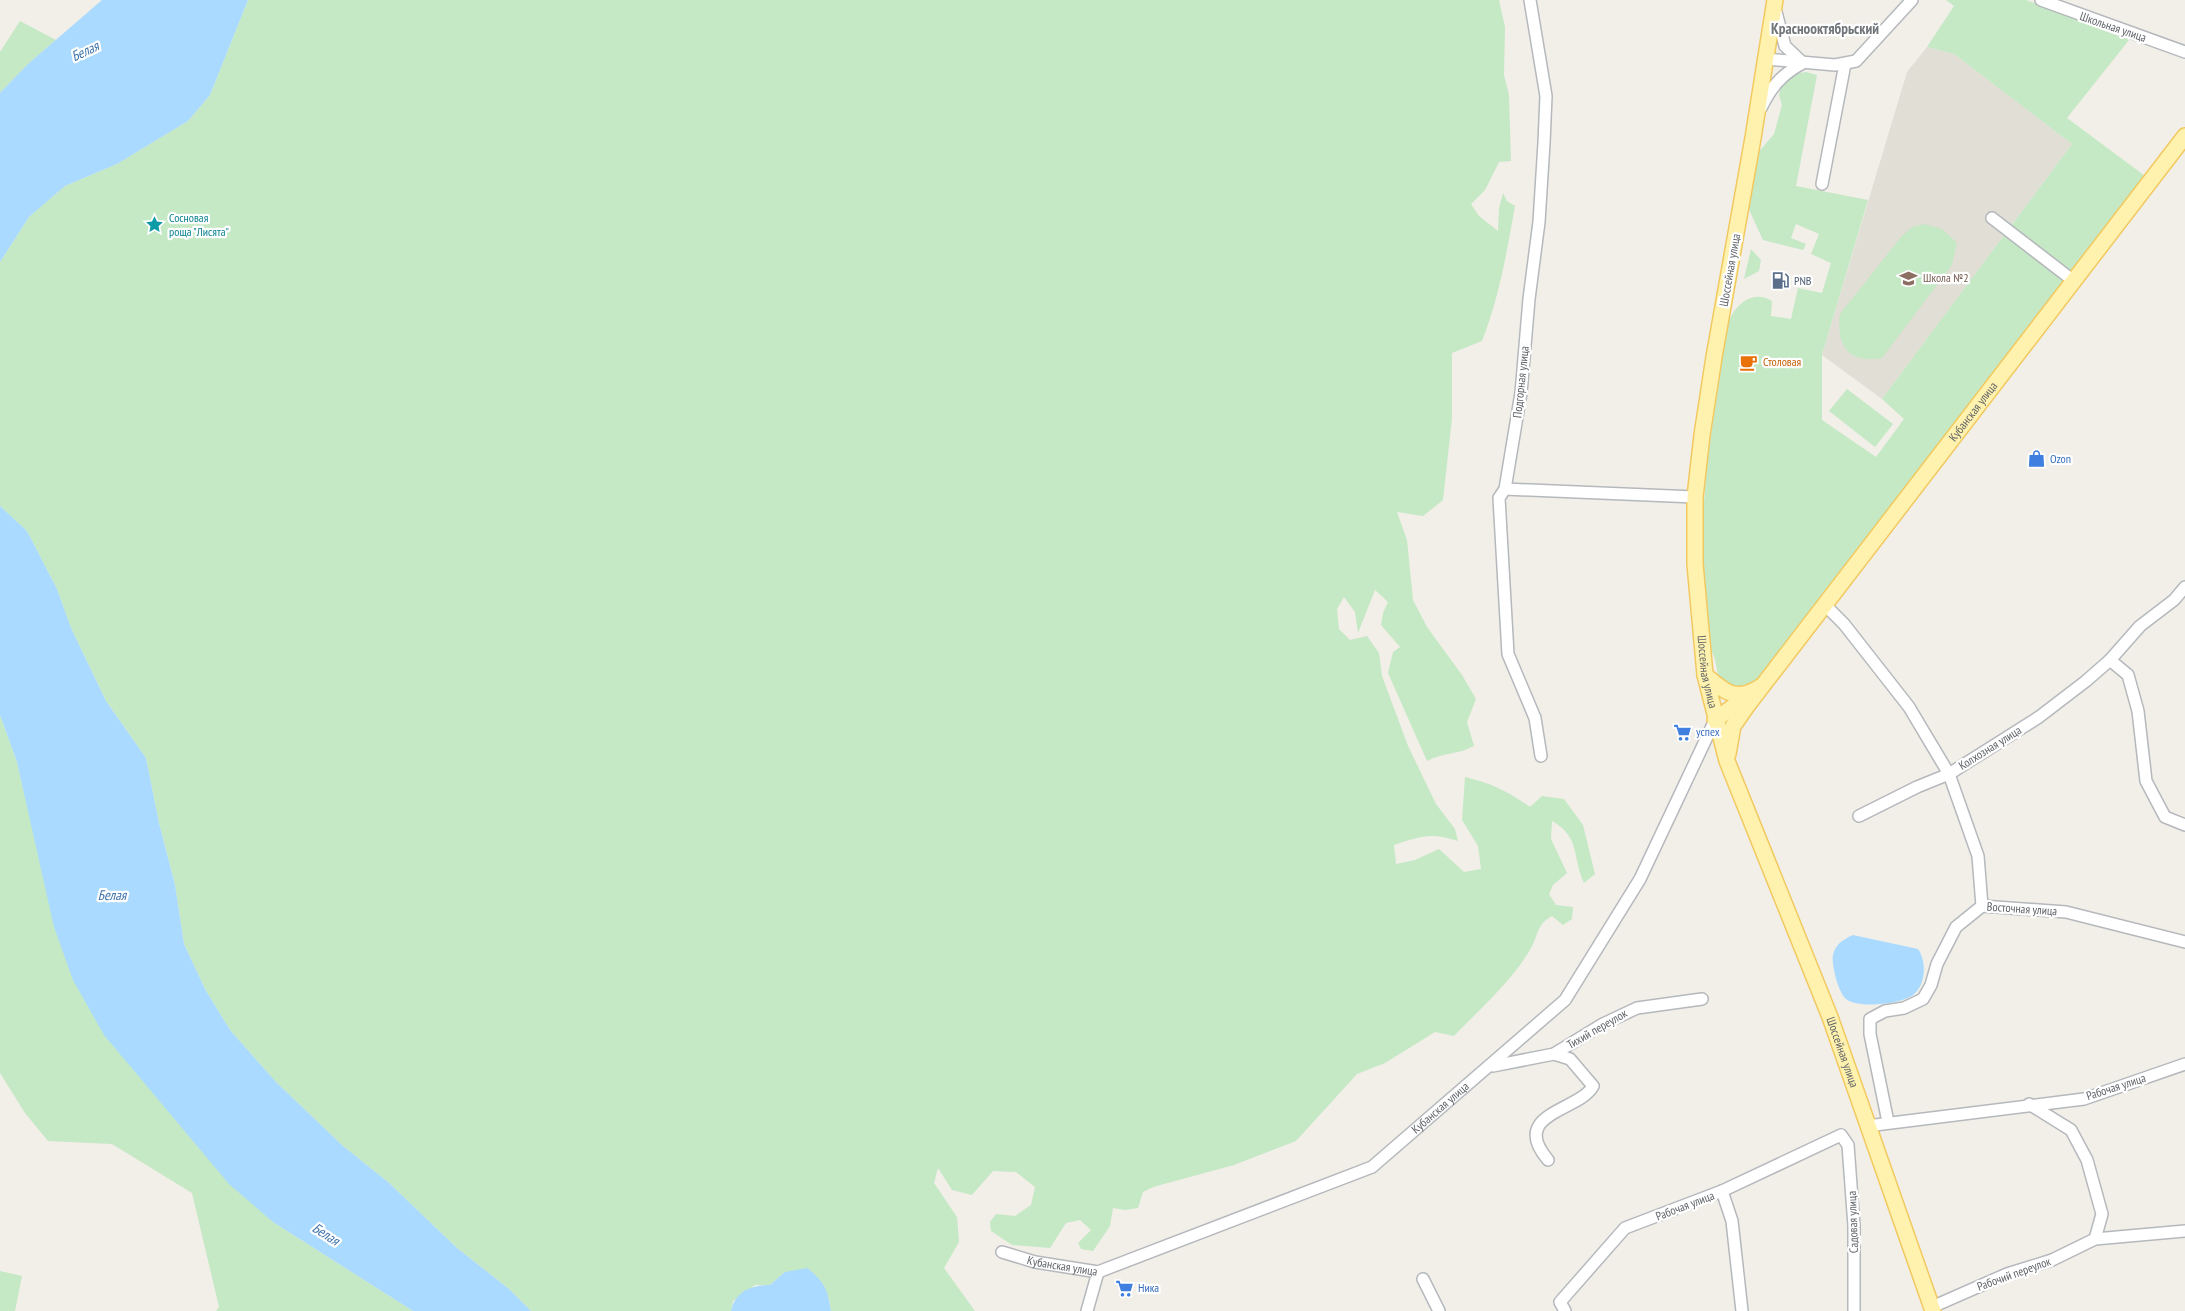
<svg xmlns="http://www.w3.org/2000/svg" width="2185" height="1311" font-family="'PT Sans Narrow',sans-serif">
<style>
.education{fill:#e1ded6}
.green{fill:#c5e8c5}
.water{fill:#aadaff}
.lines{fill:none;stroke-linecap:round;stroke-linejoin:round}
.minor-casing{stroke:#b5b8bc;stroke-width:14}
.major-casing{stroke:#f2c960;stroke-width:18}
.minor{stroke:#fff;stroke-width:11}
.major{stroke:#fff2af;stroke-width:15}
.labels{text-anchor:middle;stroke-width:4.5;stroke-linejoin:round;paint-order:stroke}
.street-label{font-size:12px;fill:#5f6368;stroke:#fff}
.culture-label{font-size:12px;fill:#0d838f;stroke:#fff;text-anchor:start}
.education-label{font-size:12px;fill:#785e54;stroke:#fff;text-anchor:start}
.service-label{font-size:12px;fill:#4e5e75;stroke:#fff;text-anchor:start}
.food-label{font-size:12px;fill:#c56008;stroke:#fff;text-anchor:start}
.shop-label{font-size:12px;fill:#366cbe;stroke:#fff;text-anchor:start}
.water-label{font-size:14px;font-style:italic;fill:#4174aa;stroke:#fff}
.quarter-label{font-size:15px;font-weight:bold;fill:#70757a;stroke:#fff}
</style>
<rect width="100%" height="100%" fill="#f1efe8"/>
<polygon class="education" points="1927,47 1954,54 2072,144 1882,399 1822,355 1907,72"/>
<g class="green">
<path d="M 248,0 L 1499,0 L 1505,27 L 1504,75 L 1509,95 L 1511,161 L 1499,162 L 1485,190 L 1471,204 L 1479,216 L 1498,231 L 1499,209 L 1503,193 L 1507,201 L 1515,206 C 1507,251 1499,298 1482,341 L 1452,353 L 1452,418 L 1443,500 L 1423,516 L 1397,512 L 1407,540 L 1413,600 L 1427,627 L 1462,675 L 1476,699 L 1467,722 L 1474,746 C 1458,755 1443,752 1427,761 L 1388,673 L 1393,652 L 1400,647 L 1381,625 L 1383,613 L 1388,602 L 1375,590 L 1358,633 L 1355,612 L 1344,597 L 1337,609 L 1339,629 L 1350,640 L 1367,636 L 1379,653 L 1382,676 L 1408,746 L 1436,804 L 1455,829 L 1458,841 C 1431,832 1421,836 1394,845 L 1396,864 L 1415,860 L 1439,849 L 1464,872 L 1481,869 L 1478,846 L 1462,820 L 1465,777 C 1491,783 1509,792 1530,807 L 1542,796 L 1564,799 L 1583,825 L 1595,874 L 1584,883 C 1572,858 1581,837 1552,821 L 1551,839 L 1567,873 L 1553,885 L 1549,894 L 1556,905 L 1573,907 L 1572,919 L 1563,925 L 1552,916 C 1536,925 1539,934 1531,948 C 1513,980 1480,1009 1454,1036 L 1435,1032 L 1385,1063 L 1357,1074 L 1296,1141 L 1234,1165 L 1153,1187 L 1143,1192 L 1138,1208 L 1125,1210 L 1113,1208 L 1110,1226 L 1093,1251 L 1081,1249 L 1078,1243 L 1091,1230 L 1080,1220 L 1066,1223 L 1050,1248 L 1012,1245 L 991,1231 L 990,1222 L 996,1214 L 1015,1216 L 1031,1205 L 1035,1187 L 1016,1172 L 993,1171 L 972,1195 L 952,1190 L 938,1168 L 934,1183 L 957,1217 L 959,1242 L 944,1268 L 975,1311 L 831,1311 L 829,1298 L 785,1272 L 770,1285 L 755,1285 L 733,1301 L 731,1311 L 531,1311 L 509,1289 L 457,1248 L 388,1182 L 343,1146 L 276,1082 L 230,1030 L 205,989 L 184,944 L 175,885 L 159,823 L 146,758 L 106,701 L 71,628 L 57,589 L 27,531 L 0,506 L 0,262 L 29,217 L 65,186 L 117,164 L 188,121 L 210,95 Z"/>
<path d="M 1946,0 L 2026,0 L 2129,40 L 2067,118 L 2145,176 L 1758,682 L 1738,691 L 1719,681 L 1715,659 L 1708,642 L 1700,557 L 1707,462 L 1727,326 C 1733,307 1751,288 1772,301 L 1771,316 L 1791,319 L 1798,288 L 1822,293 L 1831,263 L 1811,254 L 1819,234 L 1796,224 L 1791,238 L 1806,244 L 1803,250 L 1763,240 L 1747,205 L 1756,155 L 1774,134 L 1782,105 L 1779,95 L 1781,86 L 1794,74 L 1806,72 L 1817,75 L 1796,186 L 1868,200 L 1822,355 L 1822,420 L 1876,457 L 1904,419 L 1882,399 L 2072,144 L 1954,54 L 1927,47 L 1954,6 Z"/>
<polygon points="20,21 56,40 28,64 0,93 0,52"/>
<path d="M 1924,224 L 1942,229 L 1957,243 L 1952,265 L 1882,358 C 1849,364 1836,347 1840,314 L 1901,237 L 1912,227 Z"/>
<polygon points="1751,249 1761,260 1759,271 1744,279"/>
<polygon points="1847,389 1893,424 1875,447 1829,411"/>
<polygon points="0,715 17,762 33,825 273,1222 413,1311 216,1311 219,1307 192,1193 112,1144 48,1141 25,1113 0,1073"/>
<polygon points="0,1271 22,1276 15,1311 0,1311"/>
</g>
<g class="water">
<polygon points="102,0 248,0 210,95 188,121 117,164 65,186 29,217 0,262 0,93 28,64"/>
<polygon points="0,506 27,531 57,589 71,628 106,701 146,758 159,823 175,885 184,944 205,989 230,1030 276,1082 343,1146 388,1182 457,1248 509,1289 531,1311 413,1311 273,1222 229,1184 104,1035 73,980 54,927 17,762 0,715"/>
<path d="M 1853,935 L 1918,949 C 1927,962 1926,985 1913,995 C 1902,1004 1853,1010 1844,997 C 1838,988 1834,974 1833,963 C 1831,948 1841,940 1853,935 Z"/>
<path d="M 807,1268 C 824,1281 828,1290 831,1311 L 731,1311 C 735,1292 751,1285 770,1285 L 785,1272 Z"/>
</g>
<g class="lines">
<defs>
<g id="minor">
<polyline points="1530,0 1546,96 1544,143 1539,222 1529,299 1521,393 1505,489 1499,498 1508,654 1535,718 1541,756"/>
<polyline points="2041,0 2185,52"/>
<polyline points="1766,59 1835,65 1856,61 1912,0"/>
<path d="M 1761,108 C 1771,87 1782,74 1803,63 L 1785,46 L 1776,12"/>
<polyline points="1822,184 1845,64"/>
<polyline points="1992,218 2075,282"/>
<polyline points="1505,489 1695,497"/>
<polyline points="1826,606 1844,624 1909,707 1949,774 1978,856 1982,906"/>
<polyline points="2110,660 2128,675 2138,711 2146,781 2165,817 2185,825"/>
<polyline points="1859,816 1917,787 1949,774 2039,717 2086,681 2110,660 2140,626 2174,600 2185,587"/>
<polyline points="1493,1066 1554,1054 1603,1024 1637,1008 1702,999"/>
<polyline points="2029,1104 2071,1130 2087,1160 2102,1214 2095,1239"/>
<polyline points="1888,1122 1870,1034 1870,1019 1885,1011 1904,1008 1923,999 1931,985 1937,964 1956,927 1982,906 2066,912 2185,942"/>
<polyline points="1867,1126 2084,1099 2185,1064"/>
<path d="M 1548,1160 C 1508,1113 1580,1111 1593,1086 L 1570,1059 L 1554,1054"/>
<polyline points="1722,1191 1732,1221 1742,1311"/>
<path id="s1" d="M 1002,1252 L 1035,1262 L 1098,1272 L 1372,1167 L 1565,1000 L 1640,879 L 1715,720"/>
<polyline points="1423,1279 1439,1311"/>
<polyline points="1932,1307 2007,1274 2052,1260 2095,1239 2185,1231"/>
<polyline points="1087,1311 1098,1272"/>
<polyline points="1565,1311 1560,1302 1625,1228 1722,1191 1841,1135 1848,1145 1854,1226 1854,1311"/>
</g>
<g id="major">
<path id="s2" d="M 1775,0 L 1753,138 L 1714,357 L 1702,435 L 1695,497 L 1695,564 L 1705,675 L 1727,761 L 1830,1017 L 1933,1311"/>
<path d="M 1705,675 C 1724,691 1735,703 1760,687"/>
<polyline points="1715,720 1750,694"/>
<path id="s3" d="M 1728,754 L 1733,726 L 1747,706 L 2185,136"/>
</g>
</defs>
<use href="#minor" class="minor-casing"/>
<use href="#major" class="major-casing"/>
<use href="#minor" class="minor"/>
<use href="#major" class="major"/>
</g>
<defs>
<symbol id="sight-bare" viewBox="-9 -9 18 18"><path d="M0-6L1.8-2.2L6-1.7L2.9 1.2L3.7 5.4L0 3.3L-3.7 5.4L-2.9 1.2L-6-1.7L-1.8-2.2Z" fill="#0f9aa8" stroke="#fff" stroke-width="2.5" paint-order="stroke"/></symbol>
<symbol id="school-bare" viewBox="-9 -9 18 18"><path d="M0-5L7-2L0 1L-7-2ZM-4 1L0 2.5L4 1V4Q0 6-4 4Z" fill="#8d6e63" stroke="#fff" stroke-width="2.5" paint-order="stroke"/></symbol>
<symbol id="fuel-bare" viewBox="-9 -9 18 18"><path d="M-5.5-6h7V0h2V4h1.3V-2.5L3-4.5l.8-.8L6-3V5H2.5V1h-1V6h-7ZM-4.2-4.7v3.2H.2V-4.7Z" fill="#5c6f8a" stroke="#fff" stroke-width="2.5" paint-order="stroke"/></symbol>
<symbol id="cafe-bare" viewBox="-9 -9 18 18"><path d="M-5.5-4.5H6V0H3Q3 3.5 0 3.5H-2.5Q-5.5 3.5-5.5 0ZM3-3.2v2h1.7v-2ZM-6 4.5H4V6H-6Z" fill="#e8710a" stroke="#fff" stroke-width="2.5" paint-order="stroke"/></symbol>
<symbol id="shop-bare" viewBox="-9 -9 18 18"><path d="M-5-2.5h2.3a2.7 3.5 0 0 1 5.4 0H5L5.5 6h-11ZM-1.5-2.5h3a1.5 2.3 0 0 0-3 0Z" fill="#3f7fe0" stroke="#fff" stroke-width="2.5" paint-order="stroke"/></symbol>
<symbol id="supermarket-bare" viewBox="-9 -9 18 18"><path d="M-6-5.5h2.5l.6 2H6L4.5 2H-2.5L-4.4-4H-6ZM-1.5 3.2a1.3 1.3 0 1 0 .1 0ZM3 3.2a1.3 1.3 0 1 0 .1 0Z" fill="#3f7fe0" stroke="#fff" stroke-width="2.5" paint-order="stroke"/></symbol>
</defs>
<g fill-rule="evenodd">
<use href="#sight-bare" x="142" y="212" width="25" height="25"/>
<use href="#school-bare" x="1896" y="266" width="25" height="25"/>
<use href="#fuel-bare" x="1768" y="268" width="25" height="25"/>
<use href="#cafe-bare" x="1736" y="350" width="25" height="25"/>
<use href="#shop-bare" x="2024" y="446" width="25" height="25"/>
<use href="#supermarket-bare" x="1670" y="720" width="25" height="25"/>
<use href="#supermarket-bare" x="1112" y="1276" width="25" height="25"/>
</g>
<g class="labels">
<g class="street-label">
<text transform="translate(2113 27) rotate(19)" y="4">Школьная улица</text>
<text transform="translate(1730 270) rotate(-80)" y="4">Шоссейная улица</text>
<text transform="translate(1521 382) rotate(-84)" y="4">Подгорная улица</text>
<text dy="4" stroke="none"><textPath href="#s3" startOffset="424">Кубанская улица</textPath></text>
<text dy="4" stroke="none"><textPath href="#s2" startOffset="679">Шоссейная улица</textPath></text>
<text transform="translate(1990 748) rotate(-32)" y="4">Колхозная улица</text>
<text transform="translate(2022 909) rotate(4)" y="4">Восточная улица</text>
<text transform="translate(1597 1029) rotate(-30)" y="4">Тихий переулок</text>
<text dy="4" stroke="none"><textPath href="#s2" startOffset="1084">Шоссейная улица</textPath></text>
<text transform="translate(2116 1087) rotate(-18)" y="4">Рабочая улица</text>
<text dy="4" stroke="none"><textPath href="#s1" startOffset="482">Кубанская улица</textPath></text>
<text transform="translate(1685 1206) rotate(-21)" y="4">Рабочая улица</text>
<text transform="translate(1853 1222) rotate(-92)" y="4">Садовая улица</text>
<text dy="4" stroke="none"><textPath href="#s1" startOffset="62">Кубанская улица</textPath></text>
<text transform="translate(2014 1274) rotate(-20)" y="4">Рабочий переулок</text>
</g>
<g class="culture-label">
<text x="169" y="222">Сосновая<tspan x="169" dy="14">роща "Лисята"</tspan></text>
</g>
<g class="education-label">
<text x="1923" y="282">Школа №2</text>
</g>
<g class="service-label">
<text x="1794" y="285">PNB</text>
</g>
<g class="food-label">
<text x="1763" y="366">Столовая</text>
</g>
<g class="shop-label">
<text x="2050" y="463">Ozon</text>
<text x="1696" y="736">успех</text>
<text x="1138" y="1292">Ника</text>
</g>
<g class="water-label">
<text transform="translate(85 51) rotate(-25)" y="5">Белая</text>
<text x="112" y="900">Белая</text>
<text transform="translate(326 1234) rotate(33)" y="5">Белая</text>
</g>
<g class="quarter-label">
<text x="1825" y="34">Краснооктябрьский</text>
</g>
</g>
</svg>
